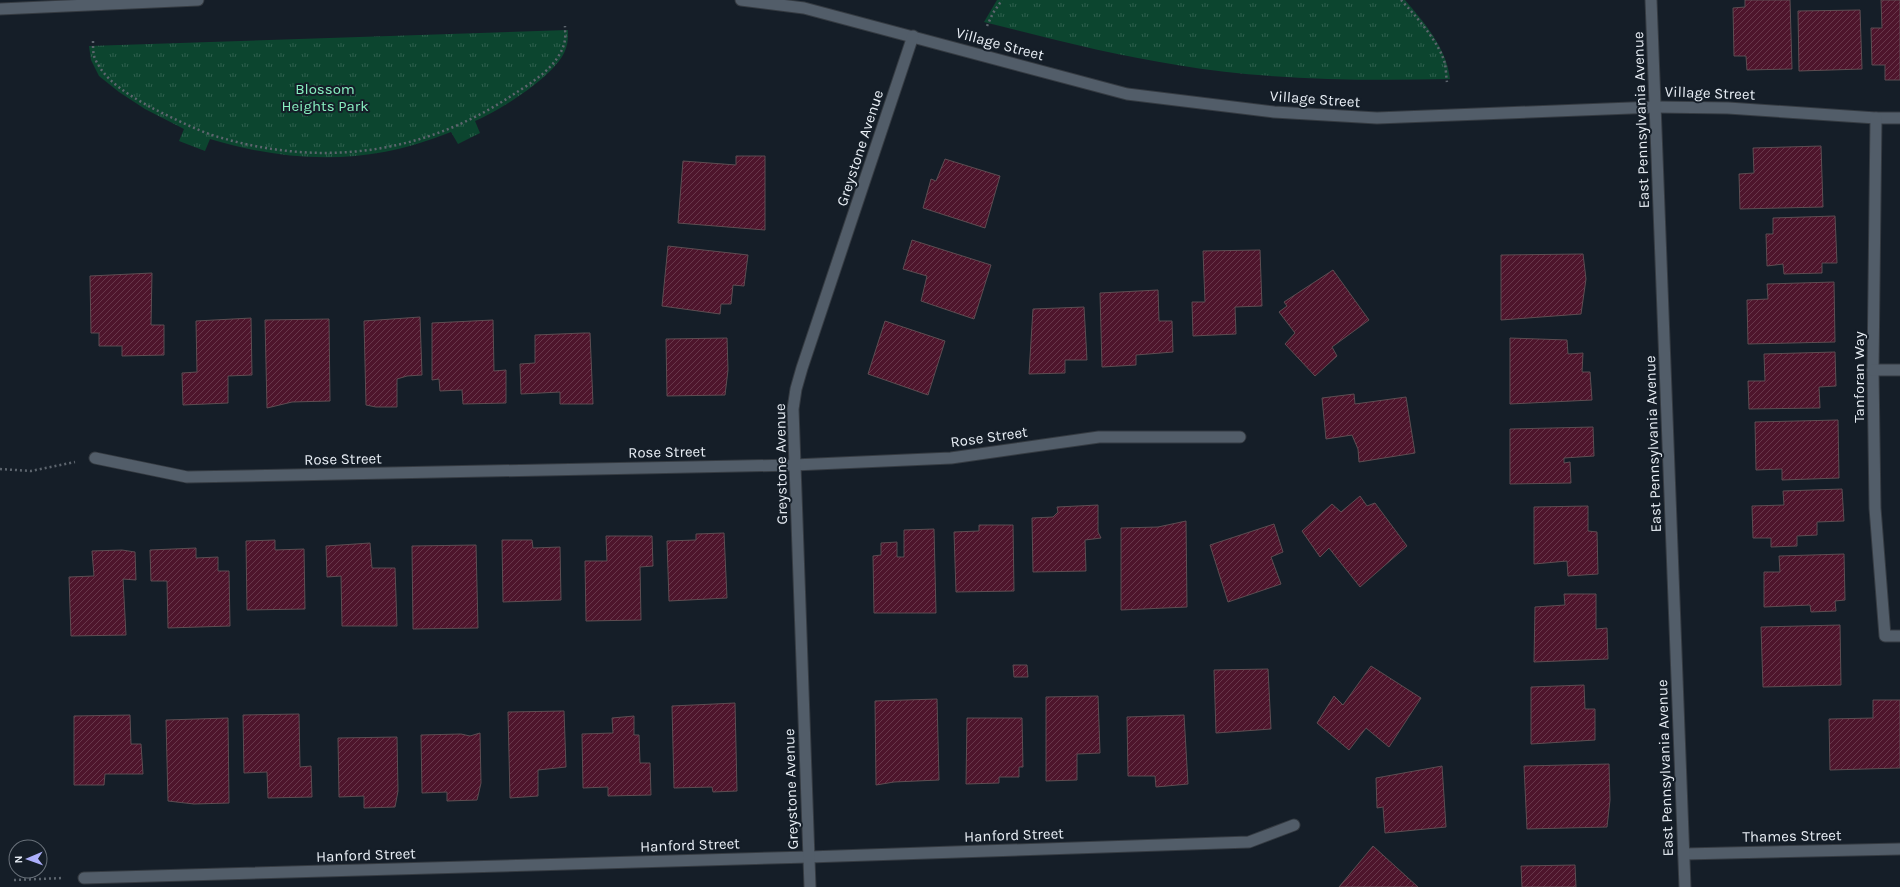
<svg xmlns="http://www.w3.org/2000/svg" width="1900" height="887" font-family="Karla,sans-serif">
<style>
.park{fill:url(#park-tufts)}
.building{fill:url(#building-hatch);stroke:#5d4d52}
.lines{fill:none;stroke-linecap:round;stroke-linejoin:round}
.service-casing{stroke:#353b42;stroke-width:13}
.minor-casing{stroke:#353b42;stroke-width:13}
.tertiary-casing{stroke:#353b42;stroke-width:13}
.path{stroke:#5d656e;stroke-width:2.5;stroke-dasharray:2 3;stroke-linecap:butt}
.service{stroke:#525d69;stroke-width:11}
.minor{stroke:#525d69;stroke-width:11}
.tertiary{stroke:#525d69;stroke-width:11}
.labels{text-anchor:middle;stroke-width:4;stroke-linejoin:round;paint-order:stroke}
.street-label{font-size:15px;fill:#e8eef5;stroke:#151e28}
.park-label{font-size:15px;fill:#88efc0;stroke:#151e28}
</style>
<defs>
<pattern id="park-tufts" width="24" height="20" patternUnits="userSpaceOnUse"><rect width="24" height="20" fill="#0c452f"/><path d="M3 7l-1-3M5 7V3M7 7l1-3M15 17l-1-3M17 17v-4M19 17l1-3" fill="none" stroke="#2f604e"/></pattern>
<pattern id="building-hatch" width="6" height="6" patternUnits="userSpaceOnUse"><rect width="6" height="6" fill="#4e152c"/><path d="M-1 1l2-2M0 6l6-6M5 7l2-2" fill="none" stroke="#68374b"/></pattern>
</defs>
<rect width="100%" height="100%" fill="#151e28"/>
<g class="park">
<path d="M 997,0 L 1405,0 C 1424,22 1447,49 1450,79 C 1358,81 1267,80 1177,65 C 1112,55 1048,38 984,22 Z"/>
<path d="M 568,30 C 568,36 568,43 566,48 C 558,75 500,110 475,121 L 480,133 L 458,144 L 451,132 C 430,140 407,148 384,152 C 326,163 266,156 210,139 L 205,151 L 179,141 L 184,129 L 145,109 L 119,92 L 99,76 L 91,60 L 89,46 Z"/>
</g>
<g class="building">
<polygon points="1745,0 1790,0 1792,69 1747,70 1746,56 1734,56 1733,8 1745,7"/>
<polygon points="1881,0 1900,0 1900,80 1885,80 1885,65 1872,65 1871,28 1882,28"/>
<polygon points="1860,10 1862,69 1799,71 1798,11"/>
<polygon points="1821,146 1823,207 1740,209 1739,174 1754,173 1753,148"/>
<polygon points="736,156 765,156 765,230 678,223 683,161 736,165"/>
<polygon points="945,159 1000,176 985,228 923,208 931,179 936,181"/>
<polygon points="1835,216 1837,263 1822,263 1822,273 1784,274 1783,264 1767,266 1766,234 1773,234 1773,218"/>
<polygon points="912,240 991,265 974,319 921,301 927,276 903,269"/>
<polygon points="668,246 748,255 744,286 733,285 731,304 721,304 720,314 662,306"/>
<polygon points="1260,250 1262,306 1235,307 1236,334 1193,336 1192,302 1205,302 1203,251"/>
<polygon points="1583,254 1586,279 1581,314 1501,320 1501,255"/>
<polygon points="1333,270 1369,320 1332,347 1337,356 1315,376 1285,344 1295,333 1279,312 1287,306 1284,302"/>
<polygon points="152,273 151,325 164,325 164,355 122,356 122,346 99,346 99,333 91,333 90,276"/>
<polygon points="1834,282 1835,342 1748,344 1747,300 1768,299 1767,284"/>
<polygon points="1158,290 1159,321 1172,321 1173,352 1136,355 1136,365 1102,367 1100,293"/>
<polygon points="1084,307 1087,360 1065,360 1065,373 1029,374 1033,309"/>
<polygon points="420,317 422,375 407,376 397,379 397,407 376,407 366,405 364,321"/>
<polygon points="251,318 252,375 228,376 228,403 183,405 182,373 197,372 196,321"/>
<polygon points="329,319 330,401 292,402 267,408 265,320"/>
<polygon points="493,320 494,371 506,370 506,403 463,404 462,390 440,391 439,379 432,380 432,323"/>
<polygon points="885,321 945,341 928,395 868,374"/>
<polygon points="584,333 590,333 593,404 560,404 560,392 521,394 520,364 535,363 535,335"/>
<polygon points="727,338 728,370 725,395 667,396 666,339"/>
<polygon points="1510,338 1567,340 1568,354 1583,353 1582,372 1590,372 1592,400 1510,404"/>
<polygon points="1835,352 1836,386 1819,387 1820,408 1749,409 1748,381 1765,381 1764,354"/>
<polygon points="1354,394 1355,404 1406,397 1415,453 1359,462 1358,449 1352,435 1326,439 1322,398"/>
<polygon points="1838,420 1839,478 1782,480 1782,469 1756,470 1755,422"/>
<polygon points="1593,427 1594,456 1564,458 1564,463 1570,462 1571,483 1510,484 1510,429"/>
<polygon points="1842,489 1844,521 1817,522 1817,535 1797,536 1797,546 1771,547 1771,538 1753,538 1752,506 1784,505 1783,491"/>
<polygon points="1360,496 1367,506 1375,503 1407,546 1360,587 1329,548 1320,557 1302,531 1332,504 1341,512"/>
<polygon points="1098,505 1098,532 1101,538 1085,540 1086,571 1033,572 1032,518 1053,517 1058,512 1057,507"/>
<polygon points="1588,506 1588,531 1597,532 1598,574 1568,576 1567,561 1534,564 1534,507"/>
<polygon points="1186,521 1187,607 1121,610 1121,528 1158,527"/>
<polygon points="1274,524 1283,552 1271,557 1281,584 1228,602 1210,545"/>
<polygon points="979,525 1013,525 1014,591 956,592 954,532 979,531"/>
<polygon points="934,529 936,613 874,613 873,556 881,555 881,543 897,542 897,557 904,557 904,530"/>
<polygon points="724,533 727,598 669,601 667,541 696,540 696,534"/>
<polygon points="606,536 652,536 653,566 640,567 641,620 586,621 585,561 607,561"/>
<polygon points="275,540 275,550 304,549 305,609 247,610 246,541"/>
<polygon points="502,540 532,540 533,548 560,547 561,600 503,602"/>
<polygon points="370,543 372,568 395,568 397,626 342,626 341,576 327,577 326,546"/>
<polygon points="476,545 478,628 413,629 412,546"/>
<polygon points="196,548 196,558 218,557 218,571 229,571 230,626 168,628 167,581 151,581 150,550"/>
<polygon points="122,550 135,552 136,580 123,579 126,635 71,636 69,577 94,576 92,551"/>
<polygon points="1844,554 1845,600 1835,601 1836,611 1811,612 1810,605 1764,607 1764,572 1780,572 1779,556"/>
<polygon points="1564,594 1596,594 1596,629 1607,628 1608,659 1534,662 1535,607 1565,605"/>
<polygon points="1840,625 1841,685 1763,687 1761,627"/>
<polygon points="1013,665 1027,665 1028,677 1014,677"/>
<polygon points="1371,666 1421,698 1389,747 1366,728 1349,750 1317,723 1334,696 1343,705"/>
<polygon points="1268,669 1271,729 1216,733 1214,670"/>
<polygon points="1584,685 1585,709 1595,709 1595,740 1531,744 1531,687"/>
<polygon points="1098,696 1100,753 1077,754 1077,780 1046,781 1046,697"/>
<polygon points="937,699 939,780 894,782 876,785 875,701"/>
<polygon points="1873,700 1900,700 1900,768 1830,770 1829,719 1873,718"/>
<polygon points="735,703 737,791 713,792 712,787 674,788 672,706"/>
<polygon points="564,711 566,767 538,770 538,796 510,798 508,712"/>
<polygon points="299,714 300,767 311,766 312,797 268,798 267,772 244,773 243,715"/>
<polygon points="130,715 131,744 141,744 143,774 105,774 104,785 74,785 74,716"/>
<polygon points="1184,715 1188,784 1156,787 1155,776 1128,776 1127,717"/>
<polygon points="634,716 634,735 639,735 640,763 650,763 651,795 608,796 608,787 583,788 582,734 613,733 612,718"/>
<polygon points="228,718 229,803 194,804 168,801 166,720"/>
<polygon points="967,718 1022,718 1023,767 1019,767 1019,777 999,777 999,783 966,784"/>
<polygon points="480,733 481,783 477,800 447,801 447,792 422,793 421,735 461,734 470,736"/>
<polygon points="397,737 398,791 395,807 364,808 364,796 339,797 338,738"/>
<polygon points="1609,764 1610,800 1607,827 1527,829 1524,766"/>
<polygon points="1442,766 1446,827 1385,833 1383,807 1377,808 1376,778"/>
<polygon points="1373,846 1418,887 1339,887"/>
<polygon points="1575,865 1576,887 1522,887 1521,866"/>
</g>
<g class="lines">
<defs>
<g id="service">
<polyline points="1656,107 1728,108 1876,118 1900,118"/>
<polyline points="1876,118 1873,370 1875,508 1885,636 1900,636"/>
<polyline points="1873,370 1900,370"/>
</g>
<g id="minor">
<polyline points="741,0 804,8 1127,94 1274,112 1377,118 1656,107"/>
<polyline points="0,9 198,0"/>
<polyline points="95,458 187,477 794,465 951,458 1099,437 1240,437"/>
<polyline points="1684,854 1900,849"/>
<polyline points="84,878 809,857 1249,842 1294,825"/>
<polyline points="810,887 793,409 796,389 802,368 913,36"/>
</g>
<polyline id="tertiary" points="1651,0 1685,887"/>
</defs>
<use href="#service" class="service-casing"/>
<use href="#minor" class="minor-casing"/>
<use href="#tertiary" class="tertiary-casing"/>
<g class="path">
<path d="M 1401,0 C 1415,15 1440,43 1445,64 C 1446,69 1446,76 1447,82"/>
<polyline points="987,26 993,13 1002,0"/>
<path d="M 93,41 C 93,46 93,52 94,56 C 103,81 132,97 154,109 C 173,118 192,128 212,135 C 317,168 422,156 514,94 C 533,82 558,66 564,44 C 566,38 565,31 565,26"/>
<polyline points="0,469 31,471 75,462"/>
<polyline points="14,880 64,878"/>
</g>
<use href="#service" class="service"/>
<use href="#minor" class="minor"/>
<use href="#tertiary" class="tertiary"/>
</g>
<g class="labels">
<g class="street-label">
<text transform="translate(1000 44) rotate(15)" y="5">Village Street</text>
<text transform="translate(1710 93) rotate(2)" y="5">Village Street</text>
<text transform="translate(1315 99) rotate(4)" y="5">Village Street</text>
<text transform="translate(1641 120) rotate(-92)" y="5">East Pennsylvania Avenue</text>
<text transform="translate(860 148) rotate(-72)" y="5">Greystone Avenue</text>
<text transform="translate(1859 377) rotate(-90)" y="5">Tanforan Way</text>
<text transform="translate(989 437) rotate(-8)" y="5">Rose Street</text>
<text transform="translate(1653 444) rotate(-92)" y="5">East Pennsylvania Avenue</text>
<text transform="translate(667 452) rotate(-1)" y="5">Rose Street</text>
<text transform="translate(343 459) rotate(-1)" y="5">Rose Street</text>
<text transform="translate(781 464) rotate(-91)" y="5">Greystone Avenue</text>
<text transform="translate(1665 768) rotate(-92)" y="5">East Pennsylvania Avenue</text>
<text transform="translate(791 789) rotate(-92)" y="5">Greystone Avenue</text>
<text transform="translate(1014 835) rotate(-2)" y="5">Hanford Street</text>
<text transform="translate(1792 836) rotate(-1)" y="5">Thames Street</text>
<text transform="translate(690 845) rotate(-2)" y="5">Hanford Street</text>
<text transform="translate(366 855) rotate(-2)" y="5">Hanford Street</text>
</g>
<g class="park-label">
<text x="325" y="94">Blossom<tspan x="325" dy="17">Heights Park</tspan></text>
</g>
</g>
<g transform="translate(28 859) rotate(268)"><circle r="19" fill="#151e28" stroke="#69717a"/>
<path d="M0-3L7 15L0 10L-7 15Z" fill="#acaffb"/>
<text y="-6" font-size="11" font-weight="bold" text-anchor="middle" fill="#e8eef5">N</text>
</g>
</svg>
